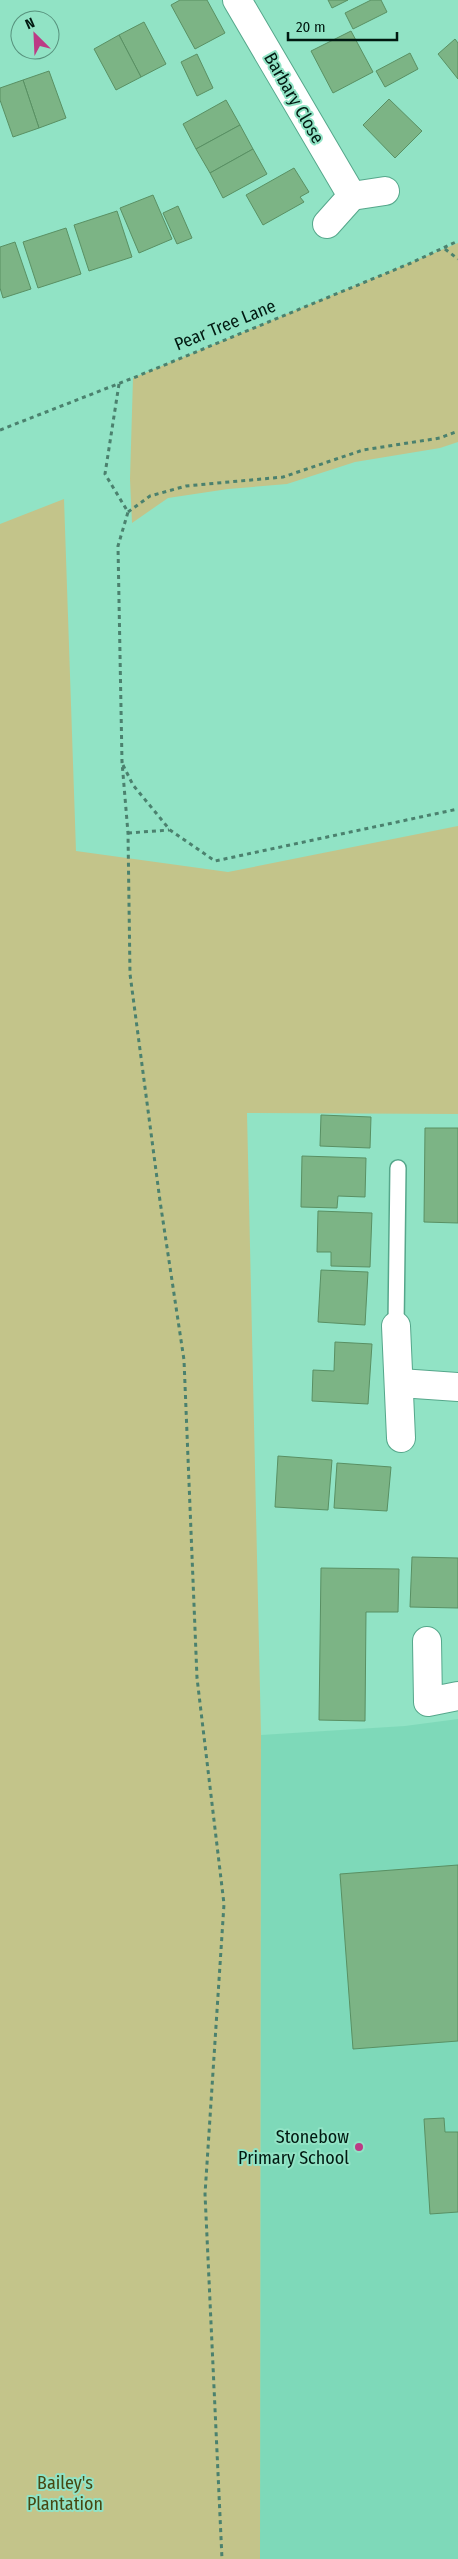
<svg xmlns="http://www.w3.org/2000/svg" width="458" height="2559" font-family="'Fira Sans Condensed',sans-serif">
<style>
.built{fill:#7ed9b9}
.green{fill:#c3c48a}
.building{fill:#7cb485;stroke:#599063}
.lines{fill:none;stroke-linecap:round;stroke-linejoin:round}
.lane-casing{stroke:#55a78b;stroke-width:18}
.street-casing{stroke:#55a78b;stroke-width:30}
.path{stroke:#4b816e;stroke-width:3;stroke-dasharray:4 4;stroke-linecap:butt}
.lane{stroke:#fff;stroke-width:15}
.street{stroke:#fff;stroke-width:28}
.poi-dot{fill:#bc3b85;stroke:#91e3c5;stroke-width:2}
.labels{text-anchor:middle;stroke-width:4;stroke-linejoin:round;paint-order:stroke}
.street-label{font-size:18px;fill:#011911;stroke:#91e3c5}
.poi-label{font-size:18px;fill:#011911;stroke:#91e3c5;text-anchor:end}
.park-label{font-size:18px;fill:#474712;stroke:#91e3c5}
</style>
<rect width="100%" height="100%" fill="#91e3c5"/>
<polygon class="built" points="458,1719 458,2559 260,2559 261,1735 405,1726"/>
<g class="green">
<polygon points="458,243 458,442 440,448 355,462 287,484 228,489 168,498 132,523 130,479 133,378"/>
<polygon points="64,499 76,851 228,872 458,826 458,1114 247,1113 261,1735 260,2559 0,2559 0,524"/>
</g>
<g class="building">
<polygon points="180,0 207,0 225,33 195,49 171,5"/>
<polygon points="328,0 348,0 332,8"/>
<polygon points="371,0 381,0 387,12 353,29 345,13"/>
<polygon points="144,22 166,64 141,77 119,35"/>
<polygon points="351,31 373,72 333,93 311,51"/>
<polygon points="119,35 141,77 116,90 94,49"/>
<polygon points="455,39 458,43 458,79 438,54"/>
<polygon points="410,53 418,69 385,87 376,71"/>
<polygon points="197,54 213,88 197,96 181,62"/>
<polygon points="49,71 66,118 39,128 23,80"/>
<polygon points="23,80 39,128 13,137 0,100 0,88"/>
<polygon points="389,99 422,131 395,158 363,125"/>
<polygon points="226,100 240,125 196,149 183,124"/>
<polygon points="240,125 253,149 210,173 196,149"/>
<polygon points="253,149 267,174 223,198 210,173"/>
<polygon points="294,168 309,192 300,197 304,202 263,225 246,195"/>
<polygon points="153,195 172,239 139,253 120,208"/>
<polygon points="178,206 192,238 177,244 163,213"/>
<polygon points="117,211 132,257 89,271 74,225"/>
<polygon points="66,228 81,274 38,288 23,242"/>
<polygon points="15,242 31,289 3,298 0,288 0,247"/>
<polygon points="321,1115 371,1117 370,1148 320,1146"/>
<polygon points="425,1128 458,1128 458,1223 424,1222"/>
<polygon points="302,1156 366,1158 365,1197 338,1196 337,1208 301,1207"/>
<polygon points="318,1211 372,1213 370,1267 331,1266 331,1252 317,1252"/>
<polygon points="321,1270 368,1272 365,1325 318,1322"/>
<polygon points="335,1342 372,1344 368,1404 312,1401 313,1370 334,1371"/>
<polygon points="278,1456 332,1460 328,1510 275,1507"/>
<polygon points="337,1463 391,1467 387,1511 334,1508"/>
<polygon points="412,1557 458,1558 458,1608 410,1607"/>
<polygon points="321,1568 399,1569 398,1612 366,1612 365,1721 319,1720"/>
<polygon points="458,1865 458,2041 353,2049 340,1874"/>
<polygon points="444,2118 445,2132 458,2132 458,2212 430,2214 424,2119"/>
</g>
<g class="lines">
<defs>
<polyline id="lane" points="396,1326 398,1168"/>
<g id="street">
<polyline points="237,0 352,196"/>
<polyline points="327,224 352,196 385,191"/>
<polyline points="396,1326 401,1438"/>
<polyline points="400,1383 458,1387"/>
<polyline points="427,1641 428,1702 458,1696"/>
</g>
</defs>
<use href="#lane" class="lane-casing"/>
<use href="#street" class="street-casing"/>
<g class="path">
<polyline points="445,249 458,259"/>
<polyline points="119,384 105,474 128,512 118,546 122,762 128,833 130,974 160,1201 184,1360 197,1678 224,1904 205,2194 222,2559"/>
<polyline points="0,430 133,378 411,263 458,241"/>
<polyline points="128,512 150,496 186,486 283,477 363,450 440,438 458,431"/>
<polyline points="123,765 133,785 170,830 215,861 458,809"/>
<polyline points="128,833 169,830"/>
</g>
<use href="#lane" class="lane"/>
<use href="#street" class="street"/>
</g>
<circle class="poi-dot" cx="359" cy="2147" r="5"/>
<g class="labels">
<g class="street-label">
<text transform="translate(294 98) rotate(60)" y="6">Barbary Close</text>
<text transform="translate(225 325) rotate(-22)" y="6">Pear Tree Lane</text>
</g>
<g class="poi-label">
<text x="349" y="2143">Stonebow<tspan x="349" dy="21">Primary School</tspan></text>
</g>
<g class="park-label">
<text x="65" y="2489">Bailey's<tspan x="65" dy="21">Plantation</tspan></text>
</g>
</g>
<g transform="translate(35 35) rotate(336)"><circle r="24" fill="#91e3c5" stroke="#57927d"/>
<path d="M0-4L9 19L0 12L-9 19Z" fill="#bc3b85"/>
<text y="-8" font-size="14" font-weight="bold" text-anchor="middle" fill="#011911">N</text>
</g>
<path d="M288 32v8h109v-8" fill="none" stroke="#011911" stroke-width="2.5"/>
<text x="296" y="32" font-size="15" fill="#011911" stroke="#91e3c5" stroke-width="4" paint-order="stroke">20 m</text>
</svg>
